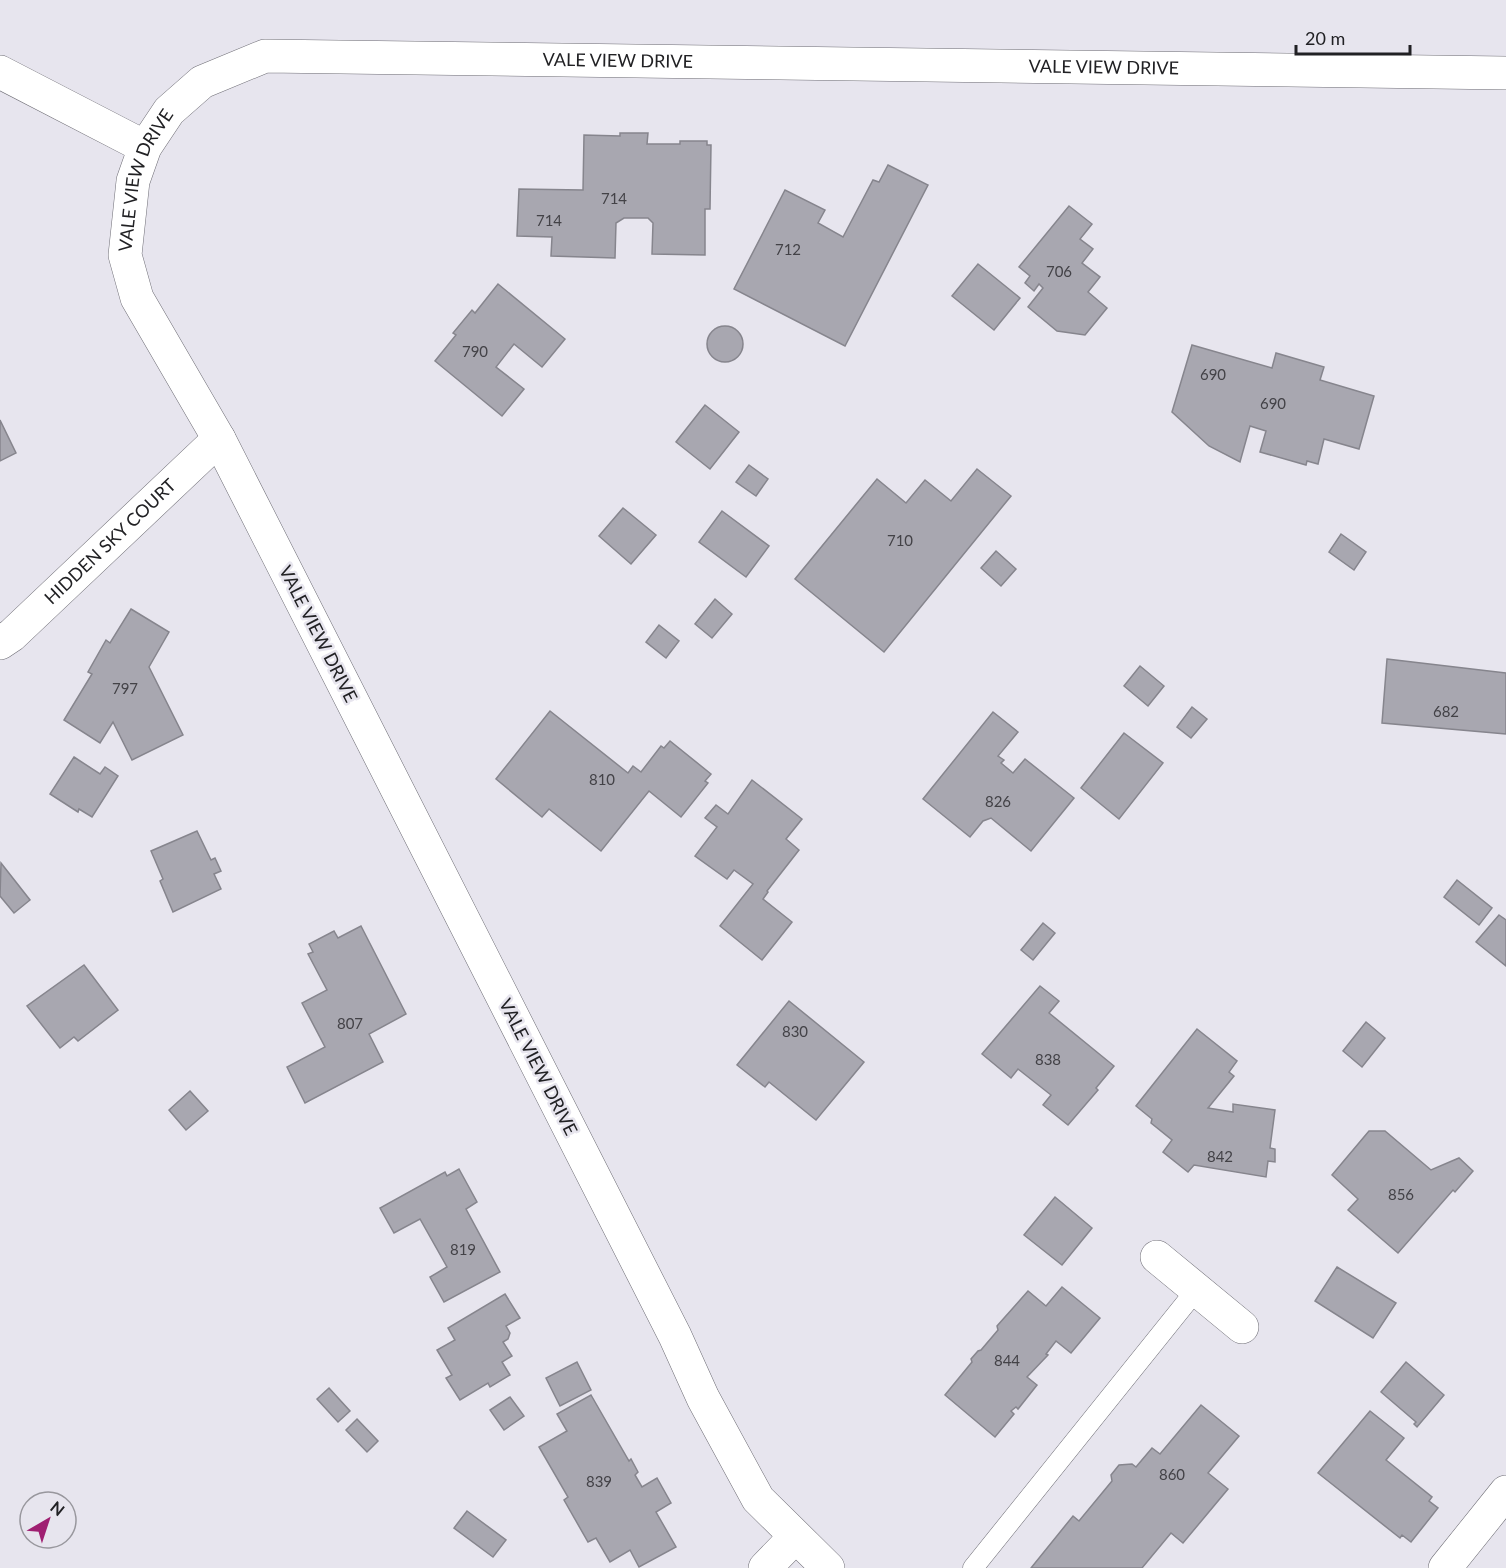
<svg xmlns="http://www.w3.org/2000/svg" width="1506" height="1568" font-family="Lato,sans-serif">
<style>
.building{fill:#a8a7b0;stroke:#86858d;stroke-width:1.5}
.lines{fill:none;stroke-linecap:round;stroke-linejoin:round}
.lane-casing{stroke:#6d6c74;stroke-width:21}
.street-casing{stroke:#6d6c74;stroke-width:34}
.secondary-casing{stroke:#6d6c74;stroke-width:34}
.lane{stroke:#fff;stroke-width:20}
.street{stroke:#fff;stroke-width:33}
.secondary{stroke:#fff;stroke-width:33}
.labels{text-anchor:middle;stroke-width:5;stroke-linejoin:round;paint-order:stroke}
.number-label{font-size:15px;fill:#434247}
.street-label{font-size:18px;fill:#212124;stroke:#e7e5ee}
</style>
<rect width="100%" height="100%" fill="#e7e5ee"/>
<g class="building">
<polygon points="620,133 648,133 647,144 680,144 680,141 707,141 707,145 711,145 710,209 705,209 705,255 652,254 653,223 648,218 624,218 616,223 615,258 551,256 552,237 517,236 519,189 583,190 584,135 620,136"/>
<polygon points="888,165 928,185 845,346 734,289 785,190 825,210 818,223 843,237 873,180 879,182"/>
<polygon points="1069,206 1092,224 1080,239 1093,249 1082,263 1100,277 1088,292 1107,308 1085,335 1057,331 1028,307 1043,288 1039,284 1034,291 1025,283 1030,276 1019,267"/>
<polygon points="978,264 1020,298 994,330 952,296"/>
<polygon points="498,284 565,339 542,367 514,344 496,367 524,389 502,416 435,361 456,335 453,333 472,310 475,313"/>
<circle cx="725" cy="344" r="18"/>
<polygon points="1192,345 1272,368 1276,353 1324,367 1320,380 1374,396 1359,449 1324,439 1318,464 1307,461 1306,465 1260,452 1266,431 1250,426 1240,462 1209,446 1172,412"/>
<polygon points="705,405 739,432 710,469 676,442"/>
<polygon points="0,420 16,453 0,461"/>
<polygon points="749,465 768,479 756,496 736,482"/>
<polygon points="977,469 1011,496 884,652 795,579 877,479 906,503 925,480 951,501"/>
<polygon points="623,508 656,535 631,564 599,536"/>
<polygon points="722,511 769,546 746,577 699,542"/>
<polygon points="1341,534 1366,552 1354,570 1329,552"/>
<polygon points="996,551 1016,569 1001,586 981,568"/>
<polygon points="715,599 732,614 712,638 695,624"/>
<polygon points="131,609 169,632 149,667 183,735 132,760 113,722 100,743 64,720 92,674 88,672 106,640 110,643"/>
<polygon points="659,625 679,641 666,658 646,642"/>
<polygon points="1387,659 1506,673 1506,734 1382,723"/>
<polygon points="1140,666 1164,686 1148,706 1124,686"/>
<polygon points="1192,707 1207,719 1191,738 1177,727"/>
<polygon points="550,711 628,773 633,766 641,772 661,746 664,748 670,741 711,774 705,781 708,783 681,817 649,791 601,851 549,809 542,817 496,779"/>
<polygon points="993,712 1018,732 998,756 1004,760 1001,763 1013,773 1025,759 1074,798 1031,851 991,818 983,821 970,837 923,799"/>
<polygon points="1124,733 1163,763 1119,819 1081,788"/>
<polygon points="74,757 100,774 105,767 118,776 92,817 79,809 78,812 50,794"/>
<polygon points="752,780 802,819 786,839 799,850 767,891 768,892 763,899 792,922 762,960 720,926 753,884 734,870 727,879 695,856 717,827 705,818 716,805 728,814"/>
<polygon points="197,831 211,860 215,858 221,871 214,874 221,889 173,912 160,881 163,879 151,851"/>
<polygon points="1,863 30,900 14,913 0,896"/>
<polygon points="1457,880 1492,908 1479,925 1444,897"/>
<polygon points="1499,915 1506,920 1506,966 1476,942"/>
<polygon points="1043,923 1055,933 1033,960 1021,950"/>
<polygon points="361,926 406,1014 369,1034 383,1062 305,1103 287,1067 325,1047 302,1003 327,990 308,954 313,952 309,944 334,931 338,938"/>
<polygon points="84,965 118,1010 78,1041 74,1037 60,1048 27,1006"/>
<polygon points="1040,986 1059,1001 1049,1013 1114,1066 1096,1088 1098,1090 1068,1125 1043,1105 1051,1095 1018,1069 1011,1078 982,1054"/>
<polygon points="789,1001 864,1062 816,1120 769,1082 765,1087 737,1065"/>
<polygon points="1366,1022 1385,1038 1362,1067 1343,1051"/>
<polygon points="1197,1029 1237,1061 1229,1072 1234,1076 1208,1108 1233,1112 1233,1104 1275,1110 1270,1148 1275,1149 1275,1162 1268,1161 1266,1177 1194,1165 1188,1172 1163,1152 1172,1140 1151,1123 1152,1119 1136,1106"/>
<polygon points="190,1091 208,1111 186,1130 169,1110"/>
<polygon points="1369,1131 1385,1131 1431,1170 1459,1158 1473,1171 1455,1192 1453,1190 1398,1253 1348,1210 1358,1199 1332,1175"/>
<polygon points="459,1169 477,1202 466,1209 500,1272 444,1302 430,1277 447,1267 420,1219 394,1233 380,1208 445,1172 447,1176"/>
<polygon points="1055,1197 1092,1228 1062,1265 1024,1235"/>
<polygon points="1337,1267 1396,1303 1373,1338 1315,1301"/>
<polygon points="1062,1287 1100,1318 1071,1353 1056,1341 1046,1354 1048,1355 1027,1377 1037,1385 1018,1409 1016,1407 1011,1411 1014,1414 995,1437 945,1395 972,1362 971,1359 978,1351 981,1350 998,1330 997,1326 1028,1291 1046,1306"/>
<polygon points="505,1294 520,1318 506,1326 510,1333 508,1339 503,1342 512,1356 502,1362 510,1375 490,1387 488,1383 460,1400 446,1378 452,1375 437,1350 455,1340 448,1328"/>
<polygon points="577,1362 591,1390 560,1406 546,1378"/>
<polygon points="1406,1362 1444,1395 1417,1427 1414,1424 1416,1422 1381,1392"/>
<polygon points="329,1388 350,1411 338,1422 317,1399"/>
<polygon points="591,1395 629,1461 631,1459 638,1472 635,1475 642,1487 657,1478 671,1503 656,1512 676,1547 639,1567 630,1550 610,1562 596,1538 588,1542 564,1500 568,1497 539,1447 567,1431 557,1414"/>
<polygon points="510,1397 524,1416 504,1430 490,1410"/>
<polygon points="1201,1405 1239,1436 1208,1473 1228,1489 1183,1543 1171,1533 1142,1568 1031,1568 1073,1516 1079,1521 1112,1481 1111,1475 1119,1465 1132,1464 1136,1467 1152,1448 1160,1454"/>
<polygon points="1370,1411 1404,1438 1386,1460 1432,1497 1429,1501 1438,1508 1411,1542 1402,1535 1400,1538 1318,1473"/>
<polygon points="357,1419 378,1441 367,1452 346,1430"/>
<polygon points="467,1511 506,1540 493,1557 454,1528"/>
</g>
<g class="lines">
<defs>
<polyline id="lane" points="973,1568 1197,1289"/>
<g id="street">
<path id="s1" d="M 0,643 L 12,635 L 219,439"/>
<polyline points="1157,1257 1242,1327"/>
<polyline points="765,1568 795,1537"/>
<polyline points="1445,1568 1506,1492"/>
</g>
<g id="secondary">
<polyline points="0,72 145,147"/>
<path id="s2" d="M 828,1568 L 758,1499 L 703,1398 L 675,1336 L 219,439 L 137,298 L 125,255 L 133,181 L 145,147 L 169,111 L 202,82 L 265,56 L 1506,73"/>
</g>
</defs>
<use href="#lane" class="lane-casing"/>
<use href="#street" class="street-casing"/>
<use href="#secondary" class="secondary-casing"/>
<use href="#lane" class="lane"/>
<use href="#street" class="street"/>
<use href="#secondary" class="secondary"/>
</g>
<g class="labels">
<g class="number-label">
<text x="614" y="204">714</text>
<text x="549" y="226">714</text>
<text x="788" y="255">712</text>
<text x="1059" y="277">706</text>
<text x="475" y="357">790</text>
<text x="1213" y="380">690</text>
<text x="1273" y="409">690</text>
<text x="900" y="546">710</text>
<text x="125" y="694">797</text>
<text x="1446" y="717">682</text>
<text x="602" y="785">810</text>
<text x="998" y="807">826</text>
<text x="350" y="1029">807</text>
<text x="795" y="1037">830</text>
<text x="1048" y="1065">838</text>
<text x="1220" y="1162">842</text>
<text x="1401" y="1200">856</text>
<text x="463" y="1255">819</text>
<text x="1007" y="1366">844</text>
<text x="1172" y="1480">860</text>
<text x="599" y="1487">839</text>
</g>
<g class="street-label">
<text dy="6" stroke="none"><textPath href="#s2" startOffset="2114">VALE VIEW DRIVE</textPath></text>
<text dy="6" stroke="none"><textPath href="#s2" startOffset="2600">VALE VIEW DRIVE</textPath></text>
<text dy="6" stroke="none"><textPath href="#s2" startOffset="1574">VALE VIEW DRIVE</textPath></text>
<text dy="6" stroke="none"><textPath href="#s1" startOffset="150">HIDDEN SKY COURT</textPath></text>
<text transform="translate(318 634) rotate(63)" y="6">VALE VIEW DRIVE</text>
<text transform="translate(538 1067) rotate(63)" y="6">VALE VIEW DRIVE</text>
</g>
</g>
<g transform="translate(48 1520) rotate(39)"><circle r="28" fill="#e7e5ee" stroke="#98979d" stroke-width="1.5"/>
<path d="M0-4.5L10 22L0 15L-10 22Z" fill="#9f1f71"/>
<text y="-9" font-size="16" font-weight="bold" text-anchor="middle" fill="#212124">N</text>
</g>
<path d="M1296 45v9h114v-9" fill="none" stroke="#212124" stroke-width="3"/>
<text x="1305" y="45" font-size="18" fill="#212124" stroke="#e7e5ee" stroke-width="4.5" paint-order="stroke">20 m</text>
</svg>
